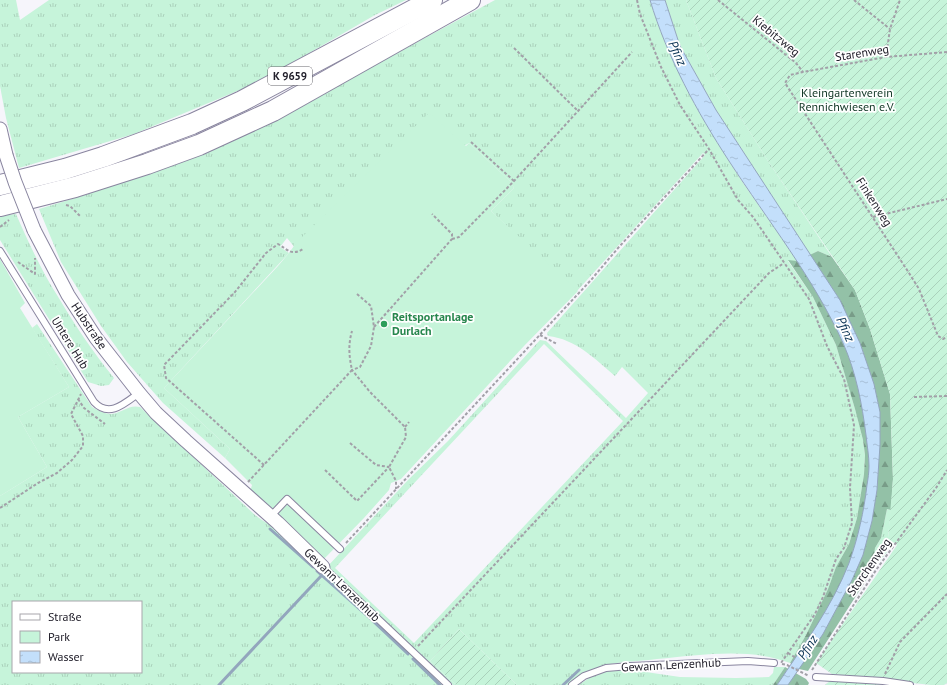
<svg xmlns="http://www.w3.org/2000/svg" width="947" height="685" font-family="'PT Sans',sans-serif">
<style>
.grass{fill:url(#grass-tufts);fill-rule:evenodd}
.forest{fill:url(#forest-firs)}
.park{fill:#c6f4da}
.garden{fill:url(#garden-furrows)}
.water{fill:url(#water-ripples);stroke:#93a6bd}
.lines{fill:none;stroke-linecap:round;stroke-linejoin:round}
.stream{stroke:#93a6bd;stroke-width:3}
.lane-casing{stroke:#89859f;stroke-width:8}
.street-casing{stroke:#89859f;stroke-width:15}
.primary-casing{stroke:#89859f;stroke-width:22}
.path{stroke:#a2a0a8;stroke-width:2;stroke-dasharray:3 2;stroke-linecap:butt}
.lane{stroke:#fff;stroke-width:6}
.street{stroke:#fff;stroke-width:13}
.primary{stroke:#fff;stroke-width:20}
.street-bridge-casing{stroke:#89859f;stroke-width:15;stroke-linecap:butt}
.street-bridge{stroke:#fff;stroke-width:13}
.leisure-dot{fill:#2e9e5b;stroke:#fff;stroke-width:1.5}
.labels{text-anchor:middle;stroke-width:3.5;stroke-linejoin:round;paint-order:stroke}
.shield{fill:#fff;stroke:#65646b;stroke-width:1}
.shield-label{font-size:11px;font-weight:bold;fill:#23212c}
.street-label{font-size:12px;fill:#23212c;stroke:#fff}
.park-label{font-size:12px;fill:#103624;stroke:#fff}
.leisure-label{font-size:12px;font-weight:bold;fill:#27864d;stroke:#fff;text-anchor:start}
.water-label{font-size:13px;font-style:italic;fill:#0a3354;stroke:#fff}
</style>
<defs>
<pattern id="grass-tufts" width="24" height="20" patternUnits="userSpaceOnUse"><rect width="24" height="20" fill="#c6f4da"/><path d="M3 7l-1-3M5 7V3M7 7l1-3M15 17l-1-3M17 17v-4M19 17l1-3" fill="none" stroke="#aad1bb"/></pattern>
<pattern id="forest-firs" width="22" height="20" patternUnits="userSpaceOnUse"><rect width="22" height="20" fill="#93c1a7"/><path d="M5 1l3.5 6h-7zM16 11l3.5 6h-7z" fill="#789c88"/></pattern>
<pattern id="garden-furrows" width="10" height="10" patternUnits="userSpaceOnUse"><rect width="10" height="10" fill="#c6f4da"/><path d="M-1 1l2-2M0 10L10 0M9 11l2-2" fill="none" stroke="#aad1bb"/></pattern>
<pattern id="water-ripples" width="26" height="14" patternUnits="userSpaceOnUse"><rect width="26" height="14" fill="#c3dffb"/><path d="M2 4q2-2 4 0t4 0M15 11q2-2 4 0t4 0" fill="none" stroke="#a7bfd7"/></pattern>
</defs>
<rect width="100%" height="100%" fill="#f6f5fb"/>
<g class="grass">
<polygon points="0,0 16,0 20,20 49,0 406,0 375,15 259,82 134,134 19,168 6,118 0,86"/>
<path d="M 495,0 L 650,0 C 667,57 697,111 729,161 C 750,195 775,227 797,261 L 788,261 L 813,297 L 836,345 L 855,409 L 863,440 L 865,455 L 864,474 L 857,518 L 849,544 L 836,567 L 828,589 L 806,635 L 790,663 C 749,647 700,655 657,659 C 642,661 626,661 611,664 C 596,667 580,674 568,685 L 517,685 L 459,629 L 430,661 L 456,685 L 453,685 L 330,571 L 327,567 L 408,480 L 448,441 L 540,340 L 546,341 L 626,418 L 648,393 L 622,367 L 615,376 C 595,359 576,339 548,336 L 547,333 L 705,155 L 703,153 L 616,248 L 567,302 L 533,251 L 491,211 L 514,188 L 511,182 L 469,143 L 296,249 L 287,238 L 280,247 L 289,253 L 164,388 L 230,449 L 225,458 L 163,403 L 127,362 L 101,326 L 61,262 L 39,209 L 85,195 L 227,140 L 288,112 ZM 544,344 L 623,421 L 414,643 L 335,568 Z"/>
<polygon points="665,0 686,0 716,78 768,161 832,257 818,251 810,255 716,110 680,46"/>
<path d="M 16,214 C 28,241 41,270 57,295 C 74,324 93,352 114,378 L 109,385 L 101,386 L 88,382 L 0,240 L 0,216 Z"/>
<path d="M 37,324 L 92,407 C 98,410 104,414 111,414 C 122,413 129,404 140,407 L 255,515 C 265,523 276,527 286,535 L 444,685 L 0,685 L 0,496 L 47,467 L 18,417 L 69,387 L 32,328 ZM 13,602 L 141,602 L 141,672 L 13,672 Z"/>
<polygon points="887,509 891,510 888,537 894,542 889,546 887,552 872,571 875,548 881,538"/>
<polygon points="774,667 785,667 773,685 578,685 594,675 610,670 632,670 680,677 736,678 769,677 773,673"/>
</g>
<g class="forest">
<polygon points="818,251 832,257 855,290 870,329 890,394 893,479 891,510 887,509 881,538 875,548 872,571 813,663 808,671 799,669 790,663 806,635 828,589 836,567 849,544 857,518 864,474 865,455 863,440 855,409 836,345 813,297 788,260 797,261"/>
<polygon points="785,667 806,679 809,683 808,685 773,685"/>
</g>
<g class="park">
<polygon points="429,113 466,146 469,143 511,182 514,188 491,211 578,291 524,346 401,479 391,483 389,490 364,518 323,560 250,492 252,485 225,458 230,449 164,388 278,266 289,253 296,243"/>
<polygon points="0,259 25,303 20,308 69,387 18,417 47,467 0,496"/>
</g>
<g class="garden">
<polygon points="686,0 947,0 947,683 944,685 931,685 832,674 816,663 897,545 888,538 893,479 890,394 870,329 855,290 768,161 716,78"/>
<polygon points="459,629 517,685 456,685 430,661"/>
<polygon points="830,681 892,685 825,685"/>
</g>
<path class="water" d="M 650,0 L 665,0 L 680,46 L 716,110 L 840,300 L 860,343 L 874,384 L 880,412 L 880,445 L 877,490 L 872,521 L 863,555 L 852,580 L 823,634 L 788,685 L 777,685 C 803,646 832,607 849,563 C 858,538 864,511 867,485 C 868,479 869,472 869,466 C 869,456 867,445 866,435 C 862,404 856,372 843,343 C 813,277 768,221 729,161 C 697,112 667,57 650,0 Z"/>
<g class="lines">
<g class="stream">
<polyline points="270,529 313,567"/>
<polyline points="317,571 373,621 408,654"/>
<polyline points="413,659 440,685"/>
<polyline points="219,685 322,575"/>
<polyline points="563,685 579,670"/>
</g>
<defs>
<g id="lane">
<path d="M 0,251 L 94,402 C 109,418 124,404 139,393"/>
<polyline points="270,517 287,499 340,549"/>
<polyline points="323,567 448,685"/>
<polyline points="816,677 883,681 910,685"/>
<polyline points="572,685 584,676 606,668 630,666 748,661 774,663"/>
</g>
<g id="street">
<polyline points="0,129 6,155"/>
<polyline points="34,230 68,295 96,338 139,393 156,413 186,441 278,523 323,567"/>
</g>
<g id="primary">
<polyline points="0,185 65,169 103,157 192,124 242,101 432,0"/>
<polyline points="0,206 75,187 147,164 199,145 273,111 470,0"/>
</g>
</defs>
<use href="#lane" class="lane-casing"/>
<use href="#street" class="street-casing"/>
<use href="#primary" class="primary-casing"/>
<g class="path">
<polyline points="637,0 640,14 661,67 680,105 709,149 738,200 753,217 809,299 827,346 844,379 854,425 850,488 852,523 844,548 836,559 823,597 815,614 781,663"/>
<polyline points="718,0 796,63 803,72"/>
<polyline points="854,0 890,29"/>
<polyline points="514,48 578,111"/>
<polyline points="947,52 886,57 803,72 790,75 785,83 909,273 919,289 938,336 943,339 947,337"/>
<polyline points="886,57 890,29 900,0"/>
<polyline points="471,142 514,181"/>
<polyline points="66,205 70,206 81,217"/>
<polyline points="873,217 947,199"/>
<polyline points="0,227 9,220"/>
<polyline points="452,239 459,237 514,181 632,52"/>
<polyline points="18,262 35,274 35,258"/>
<polyline points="357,294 371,306 374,327 371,346 360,367 352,370 370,392 405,427 406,437 389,467 396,481 396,489"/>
<polyline points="374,327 452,239 452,234 432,214"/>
<polyline points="540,335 557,344"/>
<polyline points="914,397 947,396"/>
<polyline points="78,399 84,408 105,424"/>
<polyline points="405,427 409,422"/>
<polyline points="350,443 376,465 389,467"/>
<path d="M 264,465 L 166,378 L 164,365 L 235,292 L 266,253 L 278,244 C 288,250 292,256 303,249"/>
<polyline points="325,470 357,501 389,467"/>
<path d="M 248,482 L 352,370 C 349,356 348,345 352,331"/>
<polyline points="0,508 38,483 57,473 72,460 83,446 83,436 71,414 81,394"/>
<polyline points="346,543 591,280 618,248 709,149"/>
<polyline points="418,646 769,273 784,263"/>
<polyline points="788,653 796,658"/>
<polyline points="782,664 787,665 809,676"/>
<polyline points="812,670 876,570 936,488 947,470"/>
<polyline points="885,674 900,642 947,594"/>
</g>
<use href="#lane" class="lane"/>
<use href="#street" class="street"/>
<use href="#primary" class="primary"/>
<defs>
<polyline id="street-bridge" points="6,155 15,182 34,230"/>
</defs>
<use href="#street-bridge" class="street-bridge-casing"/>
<use href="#street-bridge" class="street-bridge"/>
</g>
<circle class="leisure-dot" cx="384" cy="324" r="4"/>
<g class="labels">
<rect class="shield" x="268" y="67" width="44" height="18" rx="3"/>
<g class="shield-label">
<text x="290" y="80">K 9659</text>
</g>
<g class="street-label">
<text transform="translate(776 36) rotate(39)" y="4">Kiebitzweg</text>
<text transform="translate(862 53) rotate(-9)" y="4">Starenweg</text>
<text transform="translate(874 202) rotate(57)" y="4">Finkenweg</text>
<text transform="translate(89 326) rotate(56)" y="4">Hubstraße</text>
<text transform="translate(70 343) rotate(58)" y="4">Untere Hub</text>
<text transform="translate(869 567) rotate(-55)" y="4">Storchenweg</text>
<text transform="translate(342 585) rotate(44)" y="4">Gewann Lenzenhub</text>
<text transform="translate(671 665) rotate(-3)" y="4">Gewann Lenzenhub</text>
</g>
<g class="park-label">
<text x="847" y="97">Kleingartenverein<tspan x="847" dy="14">Rennichwiesen e.V.</tspan></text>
</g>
<g class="leisure-label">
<text x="392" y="321">Reitsportanlage<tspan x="392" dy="14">Durlach</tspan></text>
</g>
<g class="water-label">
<text transform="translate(678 53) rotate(65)" y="5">Pfinz</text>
<text transform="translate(846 329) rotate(65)" y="5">Pfinz</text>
<text transform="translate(807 647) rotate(-57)" y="5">Pfinz</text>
</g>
</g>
<rect x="12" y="601" width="130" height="72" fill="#ffffff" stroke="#a7a6ab"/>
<rect x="20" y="614" width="20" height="6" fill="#ffffff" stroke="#a7a6ab"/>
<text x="48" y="621" font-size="12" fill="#23212c">Straße</text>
<rect x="20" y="631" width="20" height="12" fill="#c6f4da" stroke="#a7a6ab"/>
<text x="48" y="641" font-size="12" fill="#23212c">Park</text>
<rect x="20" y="651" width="20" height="12" fill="url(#water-ripples)" stroke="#a7a6ab"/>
<text x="48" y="661" font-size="12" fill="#23212c">Wasser</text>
</svg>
